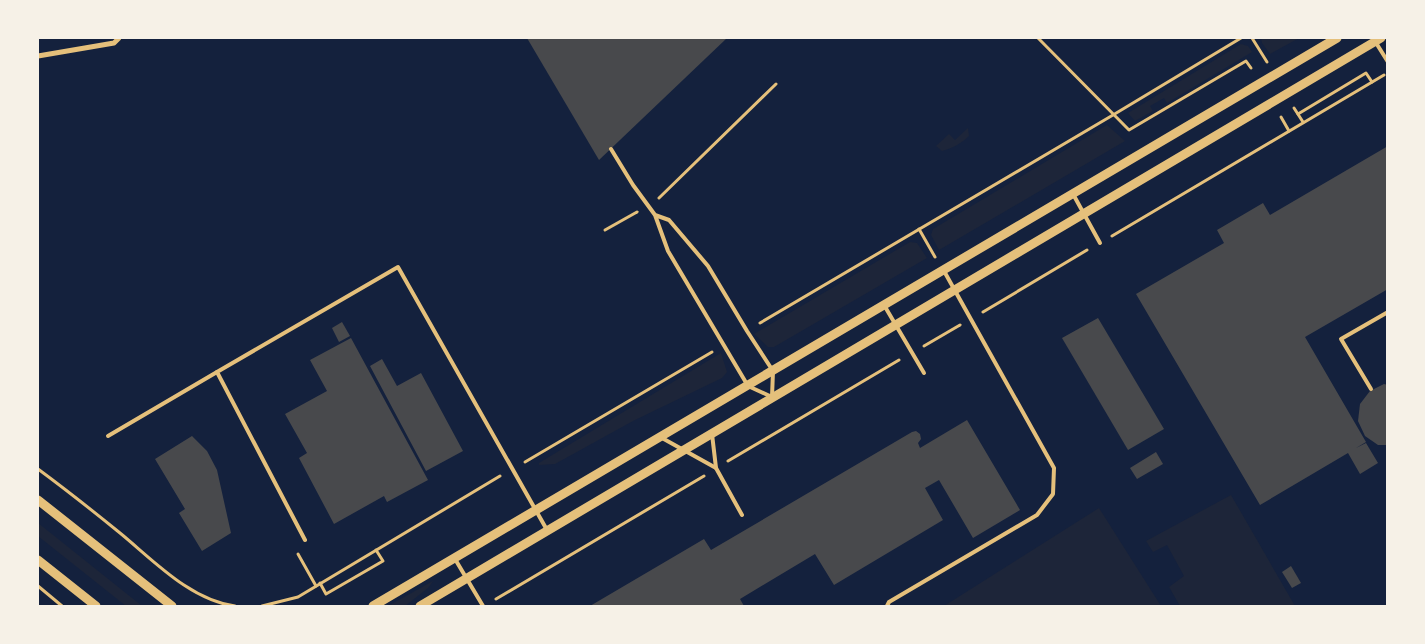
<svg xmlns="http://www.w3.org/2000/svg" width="1425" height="644" font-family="'Asap Condensed',sans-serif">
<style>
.green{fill:#1d2539}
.building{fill:#48494c}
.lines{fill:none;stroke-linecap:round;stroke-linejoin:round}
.path{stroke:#e5c07b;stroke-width:3}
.service{stroke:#e5c07b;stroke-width:4}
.minor{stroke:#e5c07b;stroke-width:5}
.tertiary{stroke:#e5c07b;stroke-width:9}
</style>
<rect width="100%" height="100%" fill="#14213d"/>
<g class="green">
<polygon points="1261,38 1299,38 1270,54 1262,43"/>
<polygon points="1241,44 1248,46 1252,52 1167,103 1164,98 1150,106 1153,111 1135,121 1128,113"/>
<polygon points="1107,125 1125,141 939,250 931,235 933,229"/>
<path d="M 968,128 L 969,136 C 962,143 951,149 942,151 L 936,146 L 949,134 L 955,140 Z"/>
<polygon points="910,242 917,243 927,258 774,347 768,347 754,334"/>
<polygon points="721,353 727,372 722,378 633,421 555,464 539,465 539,463"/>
<polygon points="1231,495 1295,606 1180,606 1169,587 1184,576 1167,545 1153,552 1146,541"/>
<polygon points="1099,508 1161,606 944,606"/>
<polygon points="38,523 142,606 126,606 38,536"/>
<polygon points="433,581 428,588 405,606 388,606"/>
</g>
<g class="building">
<polygon points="527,38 727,38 599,160"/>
<polygon points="1388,146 1388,289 1305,337 1366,442 1356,448 1366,443 1378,463 1360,474 1348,453 1260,505 1136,294 1224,243 1217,230 1263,203 1270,215"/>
<polygon points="1098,318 1164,429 1128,450 1062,338"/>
<polygon points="342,322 350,336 339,342 332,328"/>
<polygon points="351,338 428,480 387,502 384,496 334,524 299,458 307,453 285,414 327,391 310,360"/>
<polygon points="382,359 397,386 421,373 463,451 426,471 370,366"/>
<polygon points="1384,384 1388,385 1388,445 1378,445 1365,436 1358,421 1360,404 1370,391"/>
<polygon points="967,420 1020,510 973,538 939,480 925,488 943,520 834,585 815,554 740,599 744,606 590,606 704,539 711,550 912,432 916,431 920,434 921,439 918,443 920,448"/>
<polygon points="192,436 207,451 217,470 231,533 202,551 179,513 185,509 155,459"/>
<polygon points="1156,452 1163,464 1137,479 1130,468"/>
<polygon points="1291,566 1301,583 1292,588 1282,572"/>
</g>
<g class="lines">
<g class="path">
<polyline points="1038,38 1129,130 1246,61 1251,68"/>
<polyline points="1252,38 1267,62"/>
<polyline points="1294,108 1303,122"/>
<polyline points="1298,114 1366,73 1372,82"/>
<polyline points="1281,117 1289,131"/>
<polyline points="659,198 776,84"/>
<polyline points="919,229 935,257"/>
<polyline points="605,230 637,212"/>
<polyline points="1112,236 1384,75"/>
<polyline points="983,312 1087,250"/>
<polyline points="760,323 1113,115 1241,38"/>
<polyline points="924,346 960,325"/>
<polyline points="728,461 899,360"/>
<polyline points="525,462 712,352"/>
<path d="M 38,469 C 65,489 93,511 120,533 C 153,560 190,600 235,606"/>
<polyline points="298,554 316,586"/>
<polyline points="320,583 326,594 383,561 376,550"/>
<polyline points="38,586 62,606"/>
<polyline points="496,599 704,476"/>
<polyline points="262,606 298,597 500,476"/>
</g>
<g class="service">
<polyline points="1373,38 1388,62"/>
<polyline points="611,149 633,185 655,215 668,251 748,386 772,397 773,371 747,331 708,266 669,220 655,215"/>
<polyline points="1073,194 1100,243"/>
<polyline points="884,305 924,373"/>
<polyline points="1371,389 1341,339 1388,312"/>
<polyline points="712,434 716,468 742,515"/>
<polyline points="108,436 217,372"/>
<polyline points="662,438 716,468"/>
<polyline points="305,540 217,372 398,267 547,530"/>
<polyline points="455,559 483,606"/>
<polyline points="887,606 889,602 1037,515 1053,494 1054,468 944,271"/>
</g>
<polyline class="minor" points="38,56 114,43 119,38"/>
<g class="tertiary">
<polyline points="38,500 172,606"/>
<polyline points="38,560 96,606"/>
<polyline points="373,606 1337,38"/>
<polyline points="420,606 1381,38"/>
</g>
</g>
<rect width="1425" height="644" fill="none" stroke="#f6f1e7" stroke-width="78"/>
</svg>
